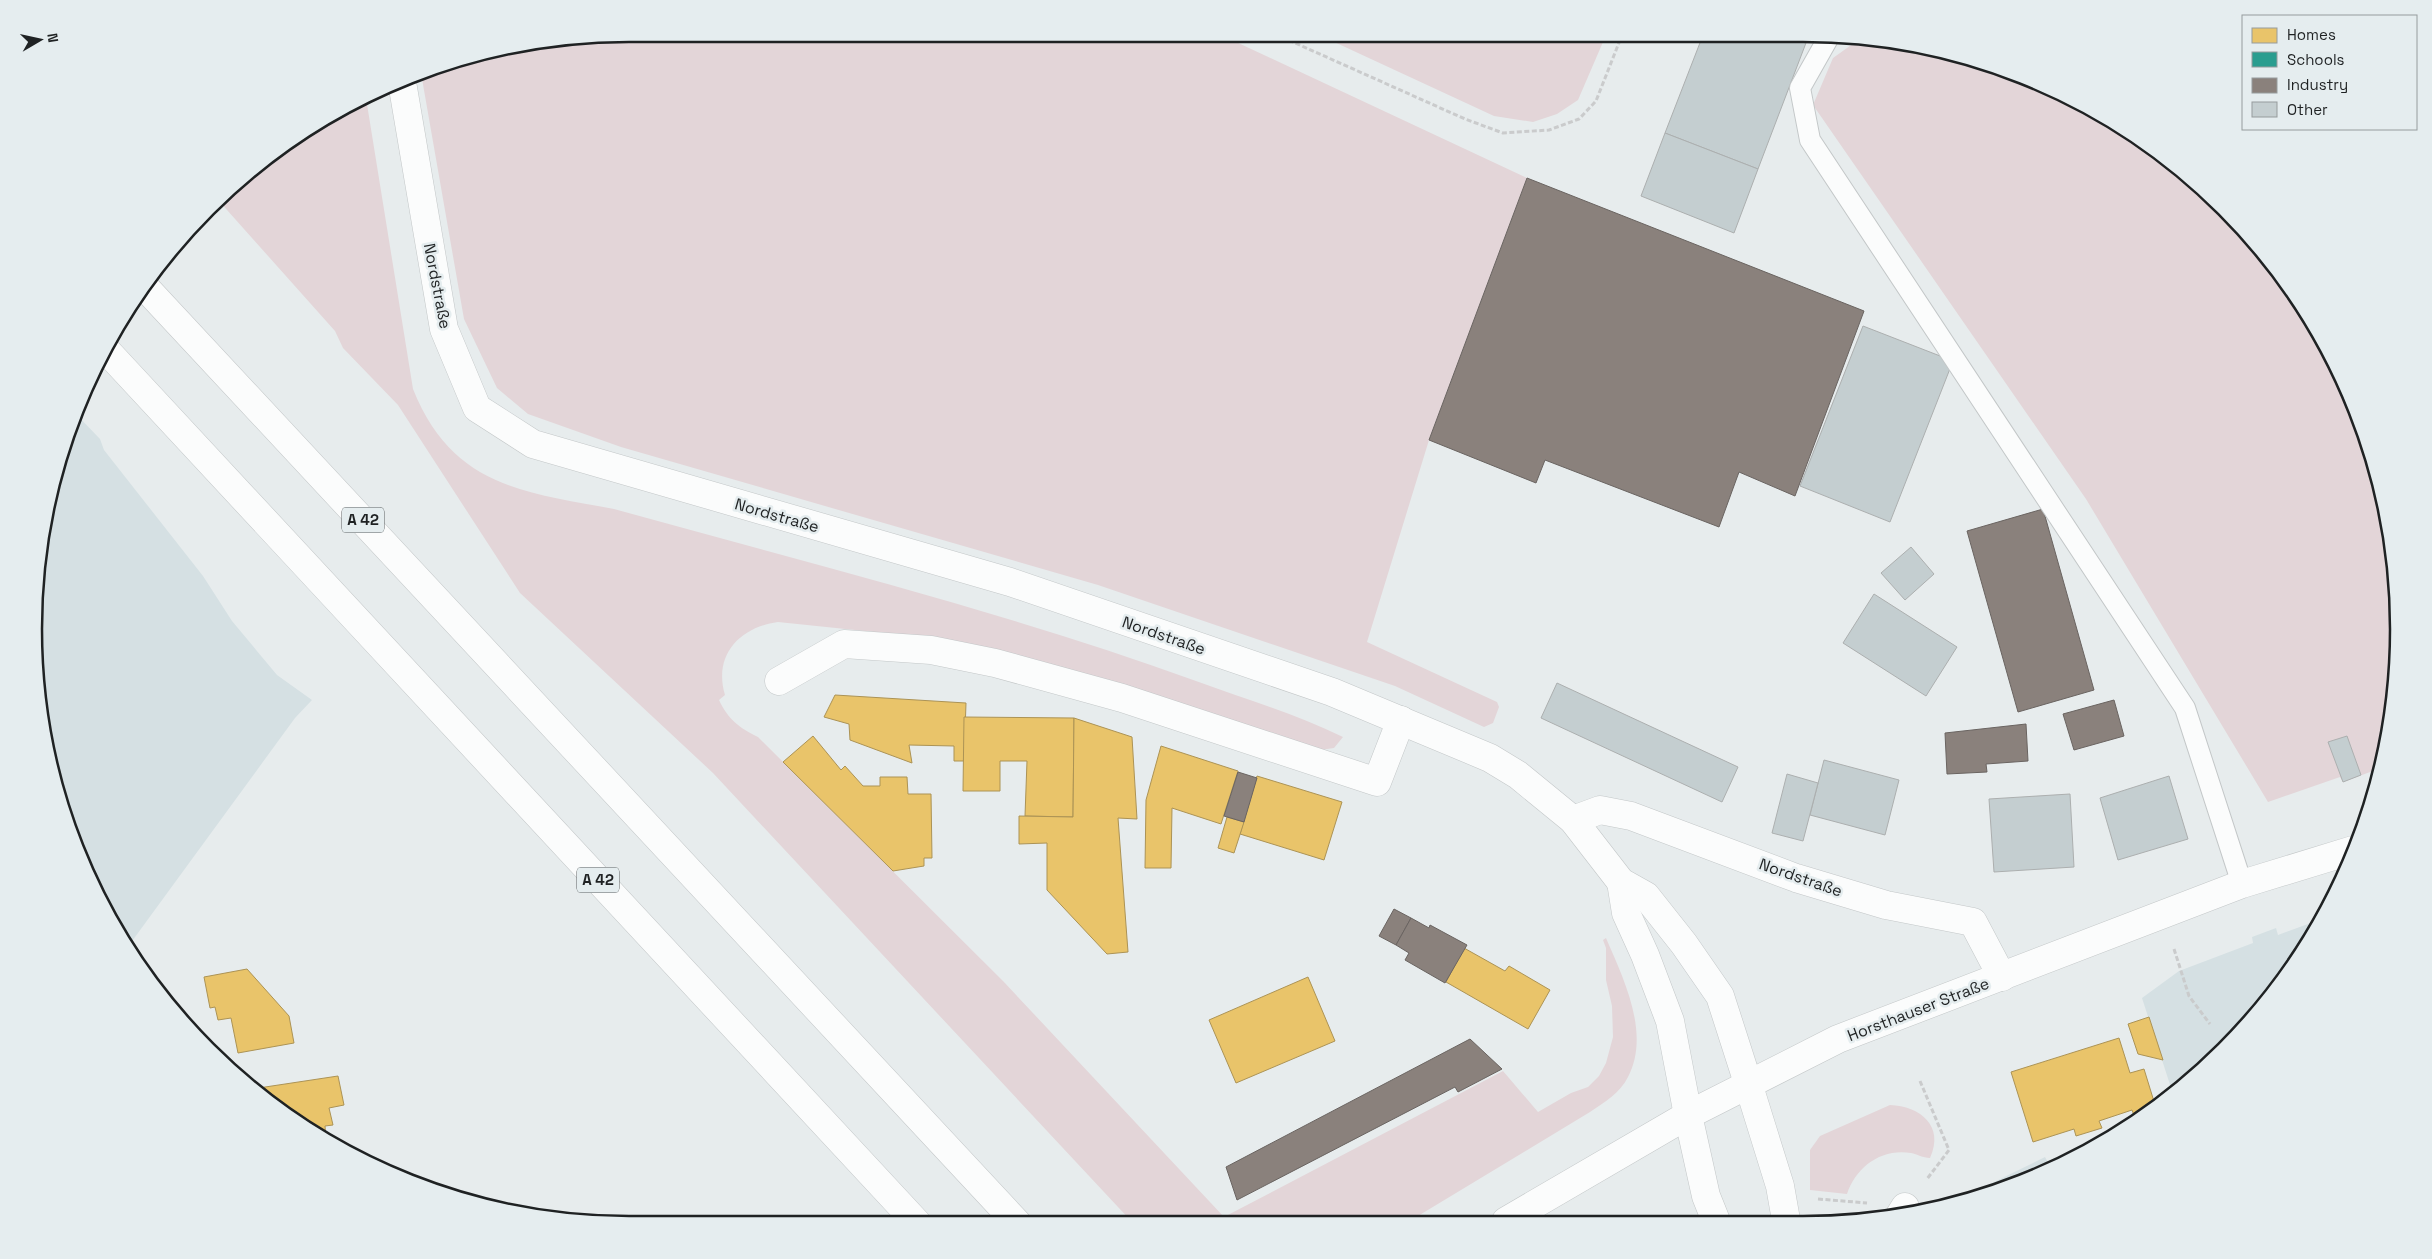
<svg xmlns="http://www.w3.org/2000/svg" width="2432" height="1259" font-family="'Space Grotesk',sans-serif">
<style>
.built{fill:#d5e0e3}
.green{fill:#e3d5d8}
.homes{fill:#e9c46a;stroke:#ac9355}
.schools{fill:#2a9d8f;stroke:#27786f}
.industry{fill:#8a817c;stroke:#6a6461}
.building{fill:#c4ced0;stroke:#acafaf}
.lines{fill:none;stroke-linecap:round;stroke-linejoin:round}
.service-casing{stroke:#c3c7c8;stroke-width:22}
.minor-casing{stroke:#c3c7c8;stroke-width:29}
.tertiary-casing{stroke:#c3c7c8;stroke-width:29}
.secondary-casing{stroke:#c3c7c8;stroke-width:29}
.motorway-casing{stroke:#c3c7c8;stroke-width:29}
.path{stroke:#cacbcc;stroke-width:3;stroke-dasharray:5 2.5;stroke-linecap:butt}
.service{stroke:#fbfcfc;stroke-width:20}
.minor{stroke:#fbfcfc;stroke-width:28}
.tertiary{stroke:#fbfcfc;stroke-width:28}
.secondary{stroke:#fbfcfc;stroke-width:28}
.motorway{stroke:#fbfcfc;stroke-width:28}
.labels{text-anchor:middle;stroke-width:5;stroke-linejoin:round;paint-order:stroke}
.shield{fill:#e5edef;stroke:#5a5f60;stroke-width:1}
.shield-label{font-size:15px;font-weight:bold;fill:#1f2223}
.street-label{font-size:16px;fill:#1f2223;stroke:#e5edef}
.rim{fill:none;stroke:#1f2223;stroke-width:2.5}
</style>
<rect width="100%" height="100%" fill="#e7eced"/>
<g class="built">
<polygon points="75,413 100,439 104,450 203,576 232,621 277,675 312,700 295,718 127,948 95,893 54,783 35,669 35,590 54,476"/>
<polygon points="2319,920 2251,1022 2173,1094 2142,998 2179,971 2253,943 2252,937 2276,928 2278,935"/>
<polygon points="2045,1157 2051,1168 2030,1180 1985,1192 1986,1186"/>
</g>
<g class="green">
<path d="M 630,34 L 1219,34 L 1527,178 L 1429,440 L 1367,642 L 1497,702 L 1499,707 L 1493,723 L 1484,727 L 1395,686 L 1098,585 L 621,447 L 528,414 L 497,388 L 464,319 L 421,73 C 486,43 559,41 630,34 Z"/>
<polygon points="1317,34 1606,35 1578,100 1557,114 1533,122 1494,116"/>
<polygon points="1861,38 1957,54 2066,95 2165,157 2251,237 2319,332 2367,438 2393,552 2397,669 2381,768 2343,782 2340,777 2268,802 2086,499 1813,105 1833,58"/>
<path d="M 366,98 L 413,389 C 452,486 522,492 614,509 C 808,563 1006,612 1196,681 C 1245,699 1296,714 1343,737 L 1334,748 L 1320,750 L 913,636 L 778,622 C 740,627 713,655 725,695 L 719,700 C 728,719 739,728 758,737 L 1003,981 L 1224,1217 L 1503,1071 L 1538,1112 L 1571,1093 L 1588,1087 L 1599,1076 L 1606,1063 L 1613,1037 L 1612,1006 L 1606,980 L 1606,948 L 1603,940 L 1606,938 C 1623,978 1651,1033 1628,1077 C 1620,1093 1605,1102 1590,1112 L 1408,1222 L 1132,1222 L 713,773 L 520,593 L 398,405 L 343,348 L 335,331 L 219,201 L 267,157 L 332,113 Z"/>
<path d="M 1890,1105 C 1920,1106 1945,1126 1930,1158 C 1923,1158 1917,1154 1911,1153 C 1881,1148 1856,1167 1847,1194 L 1810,1190 L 1810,1150 L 1820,1136 Z"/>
</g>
<g class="homes">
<polygon points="835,695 966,703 964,761 954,761 954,746 909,745 912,763 850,740 849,724 824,717"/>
<polygon points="964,717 1074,718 1073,817 1025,816 1027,761 1000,761 1000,791 963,791"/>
<polygon points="1074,718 1132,737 1137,819 1118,818 1128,952 1107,954 1047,890 1047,843 1019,844 1019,816 1073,817"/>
<polygon points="813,736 841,770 845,766 863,786 880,786 880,777 907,777 908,794 931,794 932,858 924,858 924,866 893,871 783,762"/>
<polygon points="1161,746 1238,771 1221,824 1172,808 1171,868 1145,868 1146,800"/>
<polygon points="1257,776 1342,802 1324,860 1240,834"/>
<polygon points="1227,817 1244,822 1234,853 1218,848"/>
<polygon points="1464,948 1505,971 1509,966 1550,990 1528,1029 1446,982"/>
<polygon points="247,969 289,1016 294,1043 238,1053 231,1018 218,1020 215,1007 210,1008 204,977"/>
<polygon points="1308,977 1335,1041 1236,1083 1209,1020"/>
<polygon points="2149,1017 2163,1060 2138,1054 2128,1024"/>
<polygon points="2119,1038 2130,1073 2144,1069 2156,1108 2135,1118 2132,1110 2099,1121 2102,1128 2076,1136 2074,1129 2033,1142 2011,1072"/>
<polygon points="338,1076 344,1105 329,1108 333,1125 325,1126 326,1139 267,1102 252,1089"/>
</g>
<polygon class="schools" points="2042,1165 2045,1171 2030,1180 1994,1190"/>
<g class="industry">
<polygon points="1527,178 1864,311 1795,496 1739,472 1719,527 1545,460 1536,483 1429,440"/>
<polygon points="2043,509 2094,690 2018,712 1967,531"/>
<polygon points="2114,700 2124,736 2074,750 2063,714"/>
<polygon points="2026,724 2028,761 1986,764 1987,772 1947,774 1945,733"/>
<polygon points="1238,772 1257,778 1244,822 1224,816"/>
<polygon points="1394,909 1411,918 1396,945 1379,936"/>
<polygon points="1411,918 1429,928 1430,925 1467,945 1445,983 1405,960 1409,953 1396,945"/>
<polygon points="1470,1039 1502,1069 1458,1092 1455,1087 1237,1200 1226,1167"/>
</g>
<g class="building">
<polygon points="1703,35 1809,35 1758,169 1665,133"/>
<polygon points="1665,133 1758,169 1734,233 1641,196"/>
<polygon points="1863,326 1953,361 1890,522 1800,486"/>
<polygon points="1911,547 1934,574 1905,600 1881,573"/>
<polygon points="1874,594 1957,647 1926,696 1843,643"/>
<polygon points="1557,683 1738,767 1722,802 1541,718"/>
<polygon points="2347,736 2361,775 2343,782 2328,742"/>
<polygon points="1824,760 1899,780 1885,835 1810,815"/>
<polygon points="1787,774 1818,783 1803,841 1772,833"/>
<polygon points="2169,776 2188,839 2118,860 2100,798"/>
<polygon points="2070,794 2074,867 1994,872 1989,799"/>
</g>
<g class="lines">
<defs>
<polyline id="service" points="1830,35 1800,88 1810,140 2185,708 2242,884"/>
<g id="minor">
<polyline points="779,681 844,644 931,650 995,663 1122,698 1377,782 1401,720"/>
<polyline points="1573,820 1600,810 1631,816 1796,878 1886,905 1973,922 2002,977"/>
<polyline points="1900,1215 1905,1207"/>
</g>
<g id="tertiary">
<polyline points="402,82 444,329 477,408 533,444 1010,582 1332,692 1490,758 1518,775 1573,820 1621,882 1646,896 1684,944 1720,996 1748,1083"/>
<polyline points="1621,882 1626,913 1645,955 1670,1021 1688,1115"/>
</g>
<polyline id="secondary" points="1506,1221 1688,1115 1838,1039 2242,884 2353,850"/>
<g id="motorway">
<polyline points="144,286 1017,1223"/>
<polyline points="106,350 917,1223"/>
<polyline points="1748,1083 1780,1186 1786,1220"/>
<polyline points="1688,1115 1706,1196 1716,1221"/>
</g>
</defs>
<use href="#service" class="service-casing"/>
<use href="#minor" class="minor-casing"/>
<use href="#tertiary" class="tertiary-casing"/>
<use href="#secondary" class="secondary-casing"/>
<use href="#motorway" class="motorway-casing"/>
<g class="path">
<polyline points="1275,34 1465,119 1503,133 1549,130 1579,119 1596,101 1622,35"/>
<polyline points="2174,949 2189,996 2210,1024"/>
<polyline points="1920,1081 1949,1150 1927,1179"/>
<polyline points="1818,1199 1867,1203"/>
</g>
<use href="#service" class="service"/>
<use href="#minor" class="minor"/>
<use href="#tertiary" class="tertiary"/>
<use href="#secondary" class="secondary"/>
<use href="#motorway" class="motorway"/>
</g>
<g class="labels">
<g class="shield">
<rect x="342" y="507.5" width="42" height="25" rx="4"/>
<rect x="577" y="867.5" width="42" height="25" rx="4"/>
</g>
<g class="shield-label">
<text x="363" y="525">A 42</text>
<text x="598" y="885">A 42</text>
</g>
<g class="street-label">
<text transform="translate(438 286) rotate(79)" y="6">Nordstraße</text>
<text transform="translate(777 515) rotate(16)" y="6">Nordstraße</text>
<text transform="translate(1164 635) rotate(19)" y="6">Nordstraße</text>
<text transform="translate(1801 877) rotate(19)" y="6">Nordstraße</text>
<text transform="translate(1918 1009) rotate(-21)" y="6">Horsthauser Straße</text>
</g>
</g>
<path d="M0 0H2432V1259H0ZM629 42H1803A587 587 0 0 1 2390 629V629A587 587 0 0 1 1803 1216H629A587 587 0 0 1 42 629V629A587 587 0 0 1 629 42Z" fill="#e5edef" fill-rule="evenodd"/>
<path class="rim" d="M629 42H1803A587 587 0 0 1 2390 629V629A587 587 0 0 1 1803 1216H629A587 587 0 0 1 42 629V629A587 587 0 0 1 629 42Z"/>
<rect x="2242" y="15" width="175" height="115" fill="#e5edef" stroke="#969c9d"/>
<rect x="2252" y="28" width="25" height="15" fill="#e9c46a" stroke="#969c9d"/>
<text x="2287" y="40" font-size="15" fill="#1f2223">Homes</text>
<rect x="2252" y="52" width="25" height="15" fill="#2a9d8f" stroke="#969c9d"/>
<text x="2287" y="65" font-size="15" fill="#1f2223">Schools</text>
<rect x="2252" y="78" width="25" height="15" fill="#8a817c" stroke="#969c9d"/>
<text x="2287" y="90" font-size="15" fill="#1f2223">Industry</text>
<rect x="2252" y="102" width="25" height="15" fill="#c4ced0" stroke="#969c9d"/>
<text x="2287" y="115" font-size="15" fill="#1f2223">Other</text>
<g transform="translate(40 40) rotate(81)" stroke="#e5edef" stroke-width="4" paint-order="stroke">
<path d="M0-4L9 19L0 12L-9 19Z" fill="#1f2223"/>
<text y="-8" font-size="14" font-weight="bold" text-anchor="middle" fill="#1f2223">N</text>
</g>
</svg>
